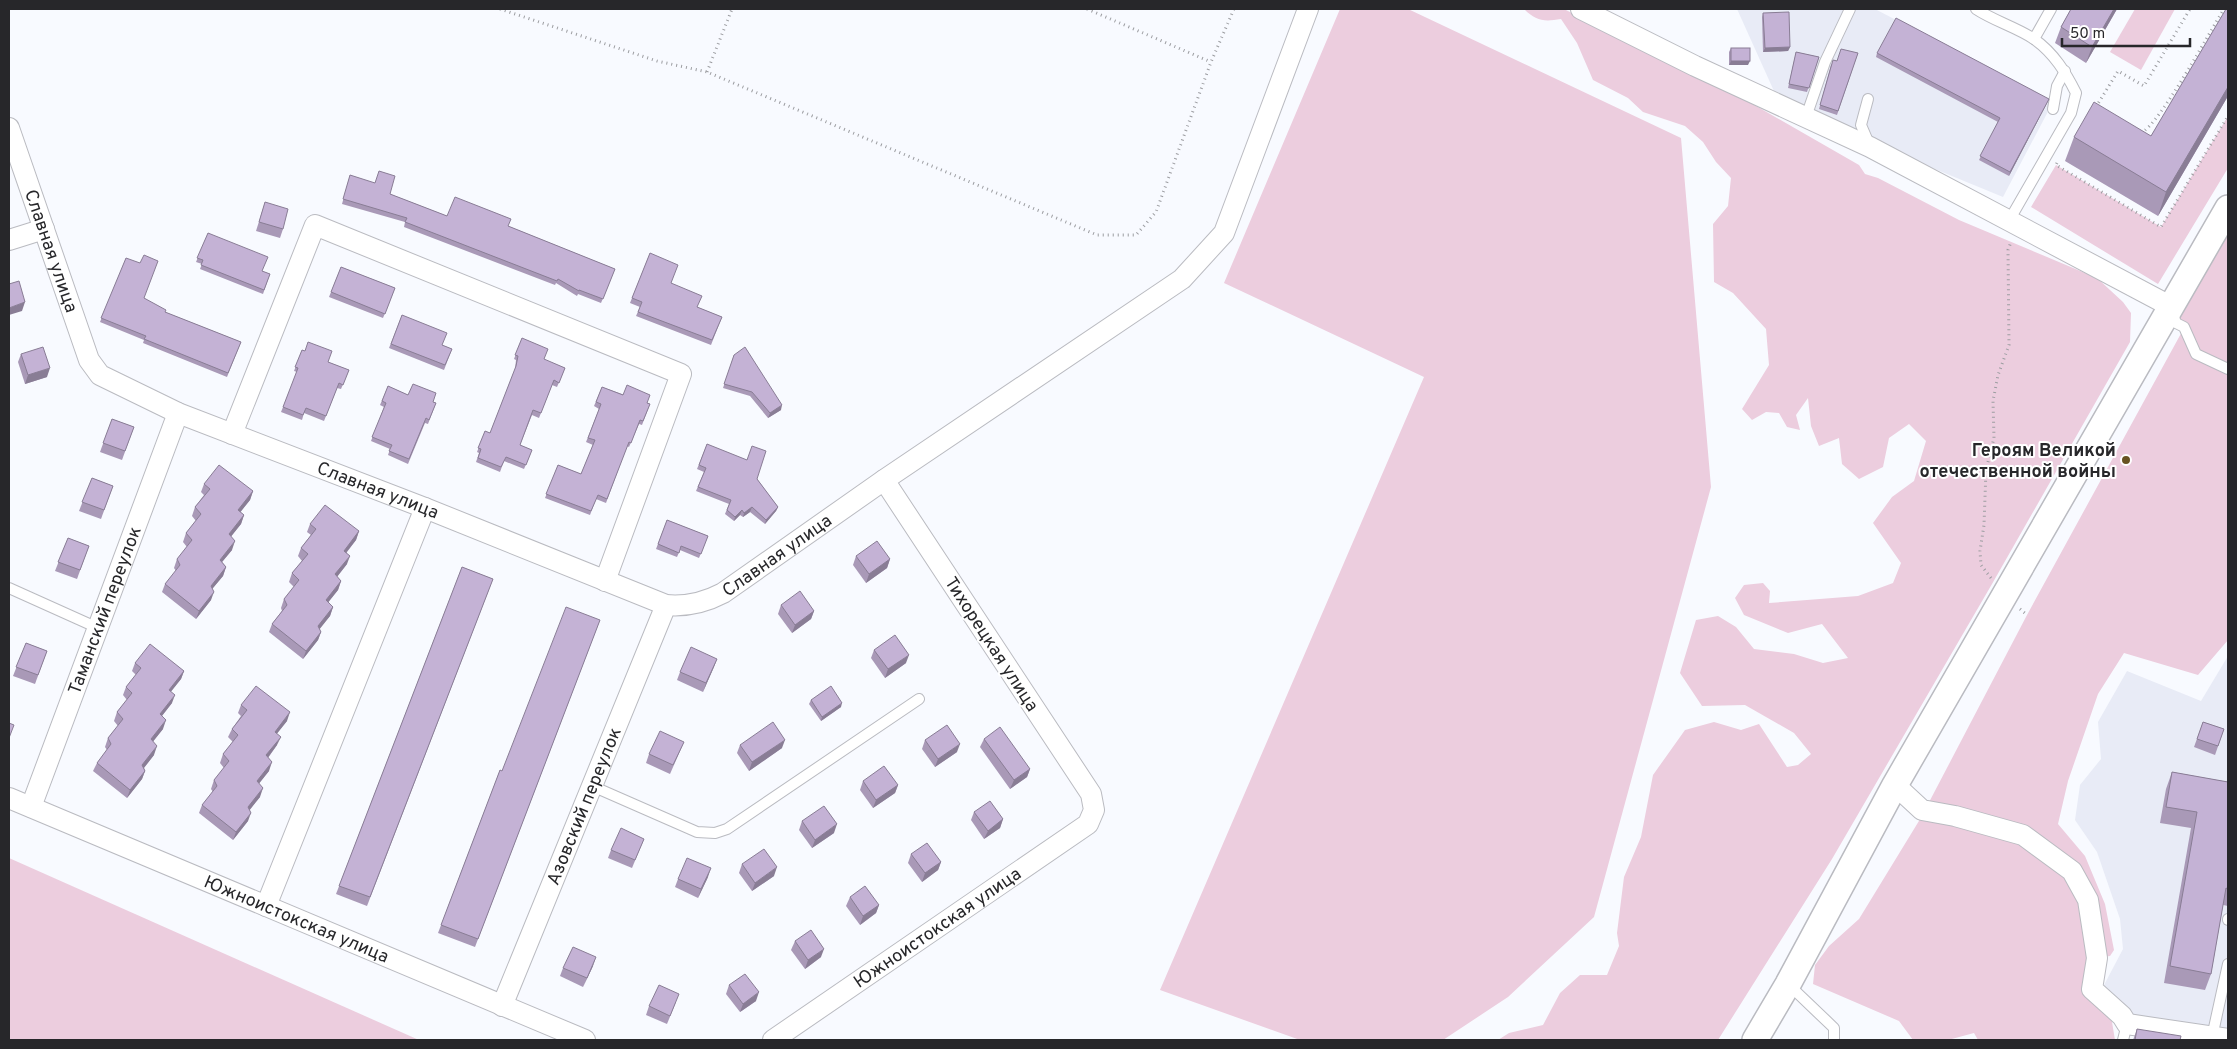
<svg xmlns="http://www.w3.org/2000/svg" width="2237" height="1049" font-family="Overpass,sans-serif">
<style>
.built{fill:#e8ebf6}
.green{fill:#eccdde}
.lines{fill:none;stroke-linecap:round;stroke-linejoin:round}
.service-casing{stroke:#babbc1;stroke-width:12}
.minor-casing{stroke:#babbc1;stroke-width:22}
.tertiary-casing{stroke:#babbc1;stroke-width:28}
.path{stroke:#9c9da1;stroke-width:3;stroke-dasharray:1 4;stroke-linecap:butt}
.service{stroke:#fff;stroke-width:10}
.minor{stroke:#fff;stroke-width:20}
.tertiary{stroke:#fff;stroke-width:25}
.wall{fill:#a999b7}
.shaded-wall{fill:#897d95}
.building{fill:#c4b2d5;stroke:#897d95}
.poi-dot{fill:#675321;stroke:#fff;stroke-width:2}
.labels{text-anchor:middle;stroke-width:4;stroke-linejoin:round;paint-order:stroke}
.street-label{font-size:18px;fill:#27272a;stroke:#fff}
.poi-label{font-size:18px;font-weight:bold;fill:#27272a;stroke:#fff;text-anchor:end}
</style>
<rect width="100%" height="100%" fill="#f8faff"/>
<g class="built">
<polygon points="1737,9 1875,9 2053,102 2003,197 1896,153 1778,100"/>
<polygon points="2228,656 2228,1040 2131,1031 2120,1000 2103,987 2123,949 2120,919 2097,852 2075,820 2080,785 2101,759 2098,722 2127,671 2201,701"/>
</g>
<g class="green">
<polygon points="1340,9 1408,9 1681,138 1711,487 1594,917 1508,997 1443,1040 1300,1040 1160,990 1424,377 1224,283"/>
<path d="M 1524,9 L 1564,9 L 1692,74 L 1737,95 L 1859,165 L 1865,174 L 1878,178 L 1959,220 L 2097,278 L 2123,302 L 2131,313 L 2130,342 L 1992,584 L 1832,859 L 1718,1040 L 1498,1040 L 1509,1033 L 1543,1025 L 1560,993 L 1580,975 L 1607,975 L 1619,946 L 1617,933 L 1624,877 L 1641,837 L 1653,775 L 1685,730 L 1714,722 L 1741,730 L 1759,724 L 1787,767 L 1798,765 L 1811,754 L 1794,733 L 1745,705 L 1702,706 L 1680,673 L 1696,620 L 1718,616 L 1736,627 L 1754,649 L 1794,654 L 1823,663 L 1848,658 L 1822,624 L 1788,633 L 1744,615 L 1735,598 L 1744,585 L 1763,583 L 1770,591 L 1769,603 L 1858,596 L 1893,583 L 1901,563 L 1873,523 L 1892,497 L 1914,481 L 1926,441 L 1909,424 L 1889,438 L 1883,467 L 1859,479 L 1842,464 L 1839,438 L 1819,446 L 1811,426 L 1808,398 L 1796,415 L 1800,430 L 1787,427 L 1779,413 L 1766,412 L 1752,420 L 1742,409 L 1769,365 L 1766,329 L 1733,293 L 1714,282 L 1713,224 L 1728,206 L 1731,178 L 1716,162 L 1703,142 L 1685,126 L 1643,112 L 1628,98 L 1593,80 L 1577,43 L 1561,19 C 1544,22 1536,21 1524,9 Z"/>
<polygon points="2135,9 2175,9 2141,70 2110,52"/>
<polygon points="2228,116 2228,168 2158,284 2031,207 2056,165 2161,227"/>
<polygon points="2228,232 2228,640 2198,675 2124,653 2098,694 2068,781 2058,824 2085,856 2105,904 2114,950 2110,956 2102,957 2092,897 2027,833 1926,808 2027,615 2184,328 2176,323"/>
<polygon points="1922,816 2023,841 2072,877 2081,909 2091,964 2110,1010 2115,1040 1978,1040 1974,1033 1948,1040 1913,1040 1899,1021 1813,984 1815,965 1829,946 1859,919"/>
<polygon points="9,858 419,1040 9,1040"/>
</g>
<g class="lines">
<defs>
<g id="service">
<path d="M 1976,9 C 1994,21 2016,27 2034,39 C 2054,53 2066,73 2076,93 L 2071,113 L 2010,219"/>
<polyline points="2034,39 2051,9"/>
<polyline points="1868,99 1861,125 1870,146"/>
<polyline points="2053,109 2057,86 2065,71"/>
<polyline points="1806,117 1825,62 1850,9"/>
<polyline points="2172,311 2176,323 2184,327 2196,354 2228,369"/>
<polyline points="9,588 98,628"/>
<polyline points="592,786 697,832 715,833 727,829 919,699"/>
<polyline points="2228,919 2228,920"/>
<polyline points="1788,984 1834,1028 1834,1040"/>
<polyline points="2212,1037 2228,964"/>
<polyline points="2123,1040 2127,1024"/>
</g>
<g id="minor">
<polyline points="1581,9 1695,66 1870,147 2170,306"/>
<path id="s1" d="M 9,128 L 89,360 L 100,375 L 178,413 L 425,508 L 666,605 C 687,607 704,603 723,593 L 884,480 L 1182,279 L 1224,233 L 1308,9"/>
<polyline points="9,240 44,229"/>
<polyline points="232,434 315,225 681,374 605,581"/>
<polyline points="1895,785 1922,810 1955,816 2023,835 2072,871 2088,900 2097,958 2092,989 2122,1016 2127,1024 2228,1039"/>
<path id="s2" d="M 9,798 L 585,1040"/>
<path id="s3" d="M 31,807 L 178,413"/>
<polyline points="266,906 425,508"/>
<path id="s4" d="M 502,1006 L 666,605"/>
<path id="s5" d="M 773,1040 L 1088,824 L 1094,810 L 1091,794 L 884,480"/>
</g>
<polyline id="tertiary" points="1755,1040 1788,984 1895,785 2228,208"/>
</defs>
<use href="#service" class="service-casing"/>
<use href="#minor" class="minor-casing"/>
<use href="#tertiary" class="tertiary-casing"/>
<g class="path">
<polyline points="500,9 657,61 707,72 1097,235 1136,235 1156,212 1211,62 1234,9"/>
<polyline points="1087,9 1211,62"/>
<polyline points="707,72 732,9"/>
<polyline points="2096,107 2118,71 2144,86 2190,9"/>
<path d="M 2141,133 C 2160,124 2210,31 2224,9"/>
<polyline points="2057,163 2056,165 2161,227 2228,116"/>
<polyline points="1991,578 1981,565 1980,551 1984,525 1986,470 1994,438 1993,401 1998,375 2009,345 2008,250 2011,242"/>
<polyline points="2020,609 2027,615"/>
</g>
<use href="#service" class="service"/>
<use href="#minor" class="minor"/>
<use href="#tertiary" class="tertiary"/>
</g>
<g class="wall">
<polygon points="2071,9 2117,9 2086,63 2055,43 2061,27"/>
<polygon points="2228,9 2228,96 2158,216 2065,161 2074,137 2151,136"/>
<polygon points="1763,13 1790,47 1788,51 1763,52 1762,17"/>
<polygon points="1731,48 1748,65 1729,65 1729,52"/>
<polygon points="1796,52 1819,57 1807,92 1788,88"/>
<polygon points="1858,53 1837,115 1819,109 1831,65"/>
<polygon points="1877,53 2049,99 2009,176 1979,160 1998,122 1876,57"/>
<polygon points="350,175 390,194 447,216 508,226 615,269 601,303 578,294 577,296 556,283 555,285 404,227 405,222 342,204"/>
<polygon points="265,202 283,229 280,238 256,231"/>
<polygon points="208,233 262,271 270,274 263,294 200,269 202,264 196,262"/>
<polygon points="650,253 671,283 697,307 722,317 711,345 636,316 640,307 630,303"/>
<polygon points="126,258 144,298 165,312 241,342 227,377 143,343 144,340 100,322"/>
<polygon points="341,267 395,288 383,318 329,297"/>
<polygon points="402,315 442,345 452,349 444,370 389,348"/>
<polygon points="522,338 544,360 565,368 557,387 552,385 539,418 532,415 520,445 532,450 524,469 504,461 500,472 476,462 479,453 477,452 485,431 490,433 515,369 516,360 514,359"/>
<polygon points="302,350 328,362 349,370 341,389 337,388 324,421 304,413 302,420 281,412 297,372 294,371"/>
<polygon points="21,354 47,377 25,384 18,362"/>
<polygon points="734,355 781,410 768,418 750,396 723,388"/>
<polygon points="388,386 408,395 436,403 428,424 425,423 408,464 388,455 390,449 371,441 384,407 380,405"/>
<polygon points="602,387 650,404 642,425 639,424 629,447 627,446 606,503 596,499 590,515 545,498 558,465 581,474 593,445 586,442 599,409 594,406"/>
<polygon points="112,419 134,427 122,460 100,452"/>
<polygon points="707,444 757,479 778,507 776,511 765,524 750,512 743,517 740,515 734,521 725,514 729,504 696,491 704,472 697,469"/>
<polygon points="92,478 113,486 101,519 79,511"/>
<polygon points="204,484 253,491 250,500 240,512 244,515 241,524 231,536 232,550 222,562 226,567 223,576 212,589 211,600 196,619 162,592 165,584 176,571 174,568 177,559 187,547 183,542 186,533 196,521 192,516 195,507 204,495 201,492"/>
<polygon points="667,520 708,536 699,558 680,550 677,557 656,549"/>
<polygon points="310,524 359,531 356,540 347,552 347,564 337,577 341,581 338,590 328,602 333,607 330,616 319,629 321,632 318,640 303,659 269,632 272,624 282,611 281,608 284,599 294,587 289,582 292,573 302,561 298,556 301,548 311,535 307,532"/>
<polygon points="68,538 89,546 77,579 55,571"/>
<polygon points="856,556 890,559 887,568 866,583 853,565"/>
<polygon points="462,567 493,579 367,906 336,894"/>
<polygon points="781,605 814,611 811,619 792,633 778,614"/>
<polygon points="600,620 475,947 438,933 500,770 502,771"/>
<polygon points="26,643 47,651 35,684 13,676"/>
<polygon points="874,650 906,663 885,678 871,658"/>
<polygon points="717,659 703,692 677,680 680,672"/>
<polygon points="135,663 184,671 181,679 171,691 172,703 162,716 163,729 153,741 154,755 144,768 145,771 142,779 127,798 93,771 97,763 107,750 105,747 108,738 118,726 114,721 117,712 127,700 123,695 126,687 136,675 132,671"/>
<polygon points="811,700 841,707 821,721 809,704"/>
<polygon points="241,705 287,721 277,733 277,745 268,758 269,771 259,783 260,797 249,810 248,821 233,840 199,813 202,805 213,792 211,789 214,780 224,768 220,763 223,754 233,742 228,737 232,729 241,716 238,713"/>
<polygon points="2203,722 2224,729 2215,755 2194,747"/>
<polygon points="984,739 1030,769 1027,777 1010,789 980,747"/>
<polygon points="925,740 957,752 935,767 922,749"/>
<polygon points="684,742 670,774 646,763 649,754"/>
<polygon points="740,745 782,748 749,771 737,753"/>
<polygon points="2172,772 2228,782 2228,906 2223,905 2211,974 2205,990 2164,983 2191,828 2160,823 2166,789"/>
<polygon points="863,781 898,785 895,793 873,808 860,790"/>
<polygon points="974,812 1003,819 1000,828 984,839 971,820"/>
<polygon points="802,821 834,833 812,848 799,830"/>
<polygon points="644,839 632,868 608,858 611,850"/>
<polygon points="911,854 941,862 938,870 922,882 908,863"/>
<polygon points="742,864 774,876 752,891 739,873"/>
<polygon points="708,877 698,898 675,887 678,879"/>
<polygon points="850,897 879,905 876,913 860,925 846,906"/>
<polygon points="795,941 821,957 805,969 791,950"/>
<polygon points="593,966 583,987 560,976 563,968"/>
<polygon points="729,985 756,1001 740,1012 726,994"/>
<polygon points="676,1002 667,1024 646,1015 649,1006"/>
<polygon points="2137,1029 2180,1040 2133,1040"/>
</g>
<g class="shaded-wall">
<polygon points="2114,9 2117,9 2086,63 2092,47"/>
<polygon points="1790,47 1788,51 1763,52 1765,48"/>
<polygon points="1731,61 1750,61 1748,65 1729,65"/>
<polygon points="2228,87 2228,96 2158,216 2166,192"/>
<polygon points="2049,99 2047,103 2009,176 2010,172"/>
<polygon points="25,302 22,311 9,315 9,308"/>
<polygon points="50,368 47,377 25,384 28,375"/>
<polygon points="782,405 781,410 768,418 770,413"/>
<polygon points="253,491 250,500 235,519 238,510"/>
<polygon points="752,507 750,512 743,517 744,513"/>
<polygon points="778,507 776,511 765,524 766,520"/>
<polygon points="742,510 740,515 734,521 735,517"/>
<polygon points="244,515 241,524 226,543 229,534"/>
<polygon points="359,531 356,540 341,559 344,551"/>
<polygon points="235,541 232,550 217,568 220,560"/>
<polygon points="350,556 347,564 332,583 335,574"/>
<polygon points="890,559 887,568 866,583 869,574"/>
<polygon points="226,567 223,576 208,594 211,586"/>
<polygon points="341,581 338,590 323,609 326,600"/>
<polygon points="214,592 211,600 196,619 199,611"/>
<polygon points="333,607 330,616 315,635 318,626"/>
<polygon points="814,611 811,619 792,633 795,625"/>
<polygon points="321,632 318,640 303,659 306,651"/>
<polygon points="909,655 906,663 885,678 888,669"/>
<polygon points="717,659 714,667 703,692 706,683"/>
<polygon points="184,671 181,679 166,698 169,690"/>
<polygon points="175,695 172,703 157,722 160,714"/>
<polygon points="842,703 841,707 821,721 822,717"/>
<polygon points="290,712 287,721 272,740 275,732"/>
<polygon points="166,720 163,729 148,748 151,739"/>
<polygon points="281,737 277,745 263,764 266,755"/>
<polygon points="785,740 782,748 749,771 752,762"/>
<polygon points="960,744 957,752 935,767 938,759"/>
<polygon points="157,746 154,755 139,774 142,765"/>
<polygon points="272,762 269,771 254,790 257,781"/>
<polygon points="1030,769 1027,777 1010,789 1014,780"/>
<polygon points="145,771 142,779 127,798 130,790"/>
<polygon points="898,785 895,793 873,808 876,800"/>
<polygon points="263,788 260,797 245,816 248,807"/>
<polygon points="251,813 248,821 233,840 236,832"/>
<polygon points="1003,819 1000,828 984,839 988,831"/>
<polygon points="837,824 834,833 812,848 815,840"/>
<polygon points="941,862 938,870 922,882 925,873"/>
<polygon points="777,867 774,876 752,891 755,883"/>
<polygon points="711,868 708,877 698,898 701,889"/>
<polygon points="879,905 876,913 860,925 863,916"/>
<polygon points="824,949 821,957 805,969 808,960"/>
<polygon points="596,957 593,966 583,987 587,978"/>
<polygon points="759,992 756,1001 740,1012 743,1004"/>
</g>
<g class="building">
<polygon points="2071,9 2114,9 2092,47 2061,27"/>
<polygon points="2226,9 2228,9 2228,87 2166,192 2074,137 2094,102 2151,136"/>
<polygon points="1789,12 1790,47 1765,48 1763,13"/>
<polygon points="1896,18 2049,99 2010,172 1980,156 2000,118 1877,53"/>
<rect x="1731" y="48" width="19" height="13"/>
<polygon points="1841,49 1858,53 1838,111 1820,105 1833,60 1837,61"/>
<polygon points="1796,52 1819,57 1809,88 1789,84"/>
<polygon points="379,171 395,176 390,194 447,216 455,197 511,219 508,226 615,269 603,299 579,290 579,291 558,279 557,281 405,222 407,218 343,199 350,175 375,183"/>
<polygon points="265,202 288,209 283,229 259,222"/>
<polygon points="208,233 268,257 262,271 270,274 264,290 201,265 203,260 197,258"/>
<polygon points="650,253 678,265 671,283 702,296 697,307 722,317 712,340 638,312 642,302 632,298"/>
<polygon points="144,255 158,261 144,298 166,310 165,312 241,342 228,373 144,339 146,336 101,318 126,258 140,263"/>
<polygon points="341,267 395,288 385,314 331,292"/>
<polygon points="19,281 25,302 9,308 9,284"/>
<polygon points="402,315 447,333 442,345 452,349 445,365 391,344"/>
<polygon points="522,338 548,349 544,359 565,368 559,383 554,380 541,413 533,410 520,445 532,450 526,465 506,457 501,467 478,458 481,449 478,448 485,431 490,433 516,366 518,356 515,355"/>
<polygon points="308,342 332,351 328,362 349,370 343,385 339,383 326,416 306,408 303,415 283,407 298,368 295,367 302,350 305,351"/>
<polygon points="43,347 50,368 28,375 21,354"/>
<polygon points="745,347 782,405 770,413 752,392 724,384 734,355"/>
<polygon points="413,384 436,393 433,402 436,403 429,420 426,418 409,459 389,451 392,445 372,437 386,403 382,401 388,386 408,395"/>
<polygon points="627,385 650,395 647,403 650,404 643,421 640,420 631,443 629,442 607,499 598,495 591,511 546,494 558,465 581,474 595,440 588,438 601,404 596,402 602,387 623,395"/>
<polygon points="112,419 134,427 125,451 103,443"/>
<polygon points="707,444 747,460 752,446 766,451 757,479 778,507 766,520 752,507 744,513 742,510 735,517 727,510 731,500 698,487 706,468 699,465"/>
<polygon points="219,465 253,491 238,510 244,515 229,534 235,541 220,560 226,567 211,586 214,592 199,611 165,584 180,565 177,559 192,540 186,533 201,514 195,507 210,489 204,484"/>
<polygon points="92,478 113,486 104,510 82,502"/>
<polygon points="325,505 359,531 344,551 350,556 335,574 341,581 326,600 333,607 318,626 321,632 306,651 272,624 287,605 284,599 299,580 292,573 308,554 301,548 316,529 310,524"/>
<polygon points="667,520 708,536 701,554 681,546 679,553 658,544"/>
<polygon points="68,538 89,546 80,570 58,562"/>
<polygon points="877,541 890,559 869,574 856,556"/>
<polygon points="462,567 493,579 370,897 339,886"/>
<polygon points="800,591 814,611 795,625 781,605"/>
<polygon points="566,607 600,620 478,939 441,925 500,770 502,771"/>
<polygon points="895,635 909,655 888,669 874,650"/>
<polygon points="26,643 47,651 38,675 16,667"/>
<polygon points="150,644 184,671 169,690 175,695 160,714 166,720 151,739 157,746 142,765 145,771 130,790 97,763 111,744 108,738 123,719 117,712 132,693 126,687 141,668 135,663"/>
<polygon points="691,647 717,659 706,683 680,672"/>
<polygon points="256,686 290,712 275,732 281,737 266,755 272,762 257,781 263,788 248,807 251,813 236,832 202,805 217,786 214,780 229,761 223,754 238,735 232,729 247,710 241,705"/>
<polygon points="831,686 842,703 822,717 811,700"/>
<polygon points="773,722 785,740 752,762 740,745"/>
<polygon points="2203,722 2224,729 2218,746 2197,739"/>
<polygon points="9,723 14,725 9,738"/>
<polygon points="947,725 960,744 938,759 925,740"/>
<polygon points="1000,727 1030,769 1014,780 984,739"/>
<polygon points="660,731 684,742 673,765 649,754"/>
<polygon points="884,766 898,785 876,800 863,781"/>
<polygon points="2172,772 2228,782 2228,889 2226,888 2211,974 2170,966 2197,812 2166,807"/>
<polygon points="990,801 1003,819 988,831 974,812"/>
<polygon points="824,806 837,824 815,840 802,821"/>
<polygon points="621,828 644,839 635,860 611,850"/>
<polygon points="927,843 941,862 925,873 911,854"/>
<polygon points="764,849 777,867 755,883 742,864"/>
<polygon points="687,858 711,868 701,889 678,879"/>
<polygon points="865,886 879,905 863,916 850,897"/>
<polygon points="811,930 824,949 808,960 795,941"/>
<polygon points="573,947 596,957 587,978 563,968"/>
<polygon points="745,974 759,992 743,1004 729,985"/>
<polygon points="659,985 679,994 670,1016 649,1006"/>
<polygon points="2137,1029 2181,1036 2180,1040 2135,1040"/>
</g>
<circle class="poi-dot" cx="2126" cy="460" r="5"/>
<g class="labels">
<g class="street-label">
<text dy="6" stroke="none"><textPath href="#s1" startOffset="130">Славная улица</textPath></text>
<text dy="6" stroke="none"><textPath href="#s1" startOffset="565">Славная улица</textPath></text>
<text dy="6" stroke="none"><textPath href="#s1" startOffset="1000">Славная улица</textPath></text>
<text dy="6" stroke="none"><textPath href="#s3" startOffset="210">Таманский переулок</textPath></text>
<text transform="translate(992 644) rotate(57)" y="6">Тихорецкая улица</text>
<text dy="6" stroke="none"><textPath href="#s4" startOffset="216">Азовский переулок</textPath></text>
<text dy="6" stroke="none"><textPath href="#s2" startOffset="312">Южноистокская улица</textPath></text>
<text dy="6" stroke="none"><textPath href="#s5" startOffset="199">Южноистокская улица</textPath></text>
</g>
<g class="poi-label">
<text x="2116" y="456">Героям Великой<tspan x="2116" dy="21">отечественной войны</tspan></text>
</g>
</g>
<rect width="2237" height="1049" fill="none" stroke="#27272a" stroke-width="20"/>
<path d="M2062 38v8h128v-8" fill="none" stroke="#27272a" stroke-width="2.5"/>
<text x="2070" y="38" font-size="15" fill="#27272a" stroke="#ffffff" stroke-width="4" paint-order="stroke">50 m</text>
</svg>
